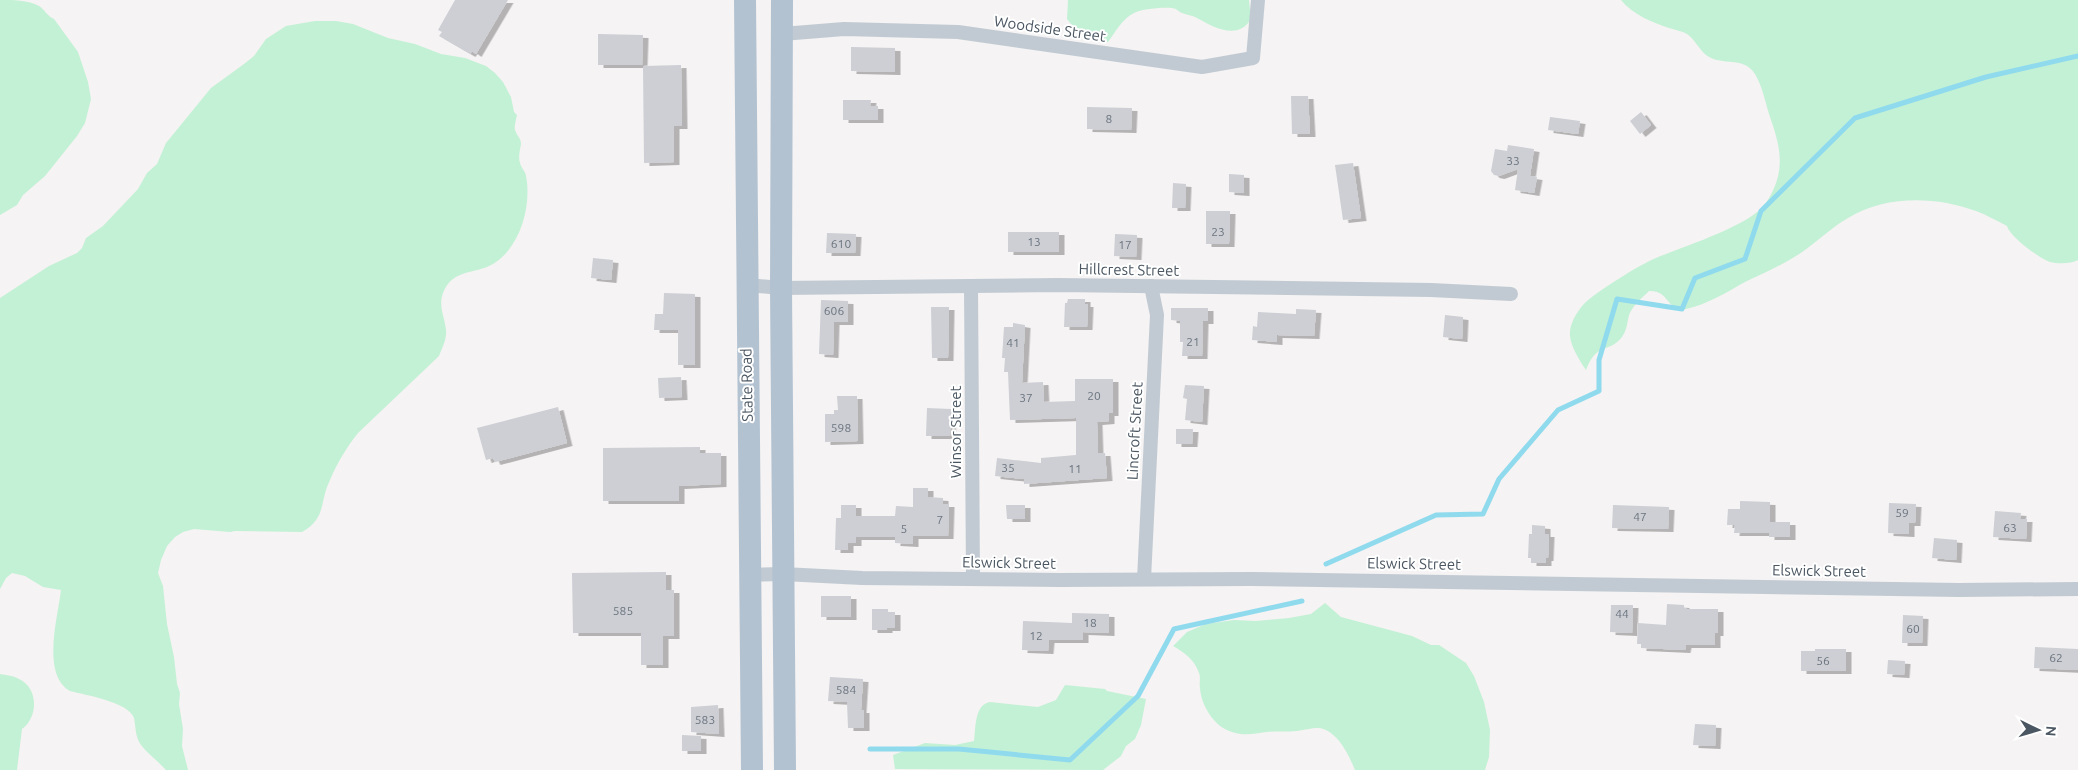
<svg xmlns="http://www.w3.org/2000/svg" width="2078" height="770" font-family="Ubuntu,sans-serif">
<style>
.green{fill:#c3f1d5}
.lines{fill:none;stroke-linecap:round;stroke-linejoin:round}
.stream{stroke:#90daee;stroke-width:5}
.building{fill:#cdcfd5;filter:url(#shadow)}
.minor{stroke:#c1cad2;stroke-width:14}
.primary{stroke:#b3c2d1;stroke-width:22}
.labels{text-anchor:middle;stroke-width:4;stroke-linejoin:round;paint-order:stroke}
.number-label{font-size:12px;fill:#6b747e}
.street-label{font-size:15px;fill:#4a5661;stroke:#fff}
</style>
<defs>
<filter id="shadow"><feDropShadow dx="5.5" dy="3" stdDeviation="0" flood-color="#0004"/></filter>
</defs>
<rect width="100%" height="100%" fill="#f5f3f3"/>
<g class="green">
<path d="M 0,0 C 13,0 28,0 39,6 C 45,10 47,16 54,19 L 78,52 L 88,82 L 91,99 L 85,123 L 77,136 L 45,176 L 23,195 L 17,205 L 0,215 Z"/>
<path d="M 1068,0 L 1249,0 L 1251,19 C 1238,41 1213,27 1197,18 C 1192,15 1187,15 1182,13 C 1181,13 1176,9 1176,9 C 1169,6 1140,9 1134,13 C 1122,19 1116,31 1108,42 L 1096,41 L 1071,24 L 1067,19 Z"/>
<path d="M 1621,0 L 2078,0 L 2078,260 C 2071,264 2058,264 2050,262 C 2039,258 2010,237 2007,226 C 1997,221 1987,215 1976,211 C 1936,196 1885,195 1848,218 C 1829,229 1814,245 1796,256 C 1780,266 1762,274 1745,282 C 1727,292 1706,305 1686,309 C 1666,312 1670,290 1649,291 C 1642,298 1633,305 1629,315 C 1627,323 1627,330 1622,337 C 1609,354 1597,341 1586,370 C 1580,361 1571,347 1570,336 C 1569,325 1576,313 1583,305 C 1594,293 1639,265 1656,258 C 1682,247 1752,225 1766,203 C 1785,174 1782,151 1771,120 C 1766,106 1763,87 1755,74 C 1744,57 1727,65 1711,58 C 1701,54 1696,40 1687,34 C 1682,31 1675,30 1669,28 C 1652,22 1633,15 1621,0 Z"/>
<path d="M 315,21 L 336,21 L 353,24 L 388,38 L 415,44 L 441,54 L 465,58 L 486,66 L 495,73 L 503,82 L 511,97 L 514,112 L 517,115 C 516,120 514,126 515,130 C 517,136 521,138 521,144 C 520,150 518,157 520,163 C 521,168 526,172 526,176 C 532,206 520,248 493,264 C 474,275 453,268 443,293 C 438,306 445,318 446,330 C 447,339 442,348 439,356 L 358,433 C 347,447 337,463 330,480 C 319,502 327,518 302,532 L 235,531 L 230,532 L 194,529 L 183,532 L 175,537 L 167,546 L 161,560 L 158,573 L 163,586 L 167,624 L 174,657 L 177,684 L 180,693 L 179,704 L 183,729 L 182,746 L 188,770 L 166,770 C 158,761 148,754 141,745 C 135,736 136,728 134,718 C 129,702 85,695 70,691 C 41,674 58,617 61,590 L 43,587 L 25,576 L 12,573 L 6,578 L 0,589 L 0,298 L 49,266 L 77,253 L 82,248 L 86,238 L 103,226 L 138,189 L 147,173 L 157,164 L 166,143 L 211,88 L 244,64 L 254,56 L 266,39 L 286,26 Z"/>
<path d="M 1325,603 L 1341,617 L 1412,636 L 1431,645 L 1439,645 L 1466,663 L 1474,676 L 1484,702 L 1490,730 L 1489,757 L 1485,770 L 1355,770 C 1349,755 1337,730 1319,728 C 1310,728 1305,730 1297,731 C 1287,732 1276,731 1266,732 C 1255,734 1243,736 1232,732 C 1214,727 1201,705 1200,688 C 1199,682 1201,678 1199,673 C 1194,659 1185,653 1173,646 L 1187,632 L 1206,624 L 1234,620 L 1256,621 L 1289,618 L 1311,614 Z"/>
<path d="M 0,674 C 6,675 14,676 19,679 C 39,688 38,718 22,729 L 17,770 L 0,770 Z"/>
<path d="M 1065,685 L 1105,689 L 1107,691 L 1146,699 L 1141,725 L 1135,739 L 1126,746 L 1121,756 L 1103,770 L 895,769 L 893,755 L 925,743 L 955,745 L 974,741 C 976,728 974,705 990,702 L 1038,707 L 1056,700 Z"/>
</g>
<g class="lines">
<g class="stream">
<polyline points="1326,564 1436,515 1483,514 1499,479 1558,410 1599,391 1599,360 1617,299 1682,309 1695,278 1745,259 1761,211 1855,118 1986,77 2078,56"/>
<polyline points="870,749 959,749 1070,760 1138,696 1174,629 1302,601"/>
</g>
</g>
<g class="building">
<polygon points="455,0 508,0 476,54 472,51 470,54 439,36 442,32 438,30"/>
<polygon points="598,34 643,35 642,65 598,65"/>
<polygon points="851,47 895,48 895,72 851,71"/>
<polygon points="681,65 682,126 674,126 674,162 644,163 643,66"/>
<polygon points="1291,96 1308,96 1310,134 1292,134"/>
<polygon points="843,100 871,100 870,106 878,106 878,120 843,120"/>
<polygon points="1087,107 1132,108 1131,130 1087,129"/>
<polygon points="1641,112 1651,125 1640,134 1630,121"/>
<polygon points="1550,117 1580,121 1578,134 1548,130"/>
<polygon points="1508,145 1534,149 1530,176 1537,177 1534,193 1515,190 1518,169 1499,176 1494,175 1491,171 1495,149 1507,151"/>
<polygon points="1353,163 1361,218 1343,220 1335,165"/>
<polygon points="1229,174 1244,175 1244,193 1229,192"/>
<polygon points="1173,183 1186,184 1185,208 1172,208"/>
<polygon points="1206,211 1230,211 1229,244 1206,244"/>
<rect x="1008" y="232" width="51" height="20"/>
<polygon points="827,233 856,234 855,253 826,253"/>
<polygon points="1115,234 1137,235 1136,257 1114,256"/>
<polygon points="593,258 613,260 611,280 591,278"/>
<polygon points="664,293 695,294 695,365 678,365 678,330 654,330 655,314 663,314"/>
<polygon points="1068,299 1085,299 1085,304 1088,304 1087,327 1064,327 1065,303 1067,303"/>
<polygon points="821,300 848,301 848,322 834,322 833,355 819,354"/>
<polygon points="931,307 949,307 948,358 932,358"/>
<polygon points="1171,308 1208,308 1208,321 1203,321 1202,356 1182,356 1183,342 1180,342 1180,321 1171,320"/>
<polygon points="1296,309 1316,310 1314,336 1277,335 1277,342 1252,340 1253,326 1257,327 1258,312 1296,314"/>
<polygon points="1445,315 1463,317 1462,339 1443,337"/>
<polygon points="1013,323 1025,325 1022,383 1043,382 1044,402 1075,401 1075,379 1113,379 1113,413 1109,413 1109,421 1097,422 1098,453 1105,453 1107,478 1024,484 1024,479 995,476 997,458 1041,463 1041,458 1076,455 1076,418 1010,420 1008,372 1004,372 1005,358 1002,358 1004,327 1013,327"/>
<polygon points="681,377 682,397 659,398 658,378"/>
<polygon points="1185,385 1204,386 1202,422 1185,420 1187,399 1183,398"/>
<polygon points="837,396 857,396 858,441 825,442 825,414 834,414 834,410 838,410"/>
<polygon points="558,407 567,443 495,462 493,458 486,460 477,428"/>
<polygon points="927,408 951,409 950,436 926,436"/>
<polygon points="1176,429 1193,429 1192,444 1176,444"/>
<polygon points="700,447 700,453 721,453 721,484 679,486 679,501 603,501 603,448"/>
<polygon points="913,488 928,488 928,497 943,498 943,504 949,504 948,536 913,536 913,544 895,543 895,537 856,537 856,543 848,543 848,550 835,550 836,518 841,518 841,505 856,505 856,516 895,516 896,506 913,507"/>
<polygon points="1740,501 1770,502 1770,522 1790,522 1790,537 1769,537 1769,533 1734,533 1735,525 1727,525 1728,509 1740,509"/>
<polygon points="1889,503 1916,504 1915,523 1909,523 1909,534 1888,533"/>
<polygon points="1006,505 1025,505 1025,519 1007,519"/>
<polygon points="1613,505 1669,507 1668,529 1612,528"/>
<polygon points="1995,511 2021,513 2020,519 2027,519 2026,539 1993,537"/>
<polygon points="1532,525 1545,526 1545,534 1549,534 1548,558 1546,558 1546,563 1531,563 1531,558 1528,558 1529,534 1532,534"/>
<polygon points="1934,538 1957,540 1956,560 1932,558"/>
<polygon points="666,572 666,590 674,590 674,636 663,636 663,665 641,665 641,633 573,633 572,573"/>
<rect x="821" y="596" width="30" height="21"/>
<polygon points="1667,604 1684,605 1684,608 1687,609 1718,609 1718,633 1715,633 1715,645 1686,645 1685,650 1641,648 1641,644 1637,644 1638,623 1666,625"/>
<polygon points="1611,605 1633,605 1632,633 1610,632"/>
<polygon points="872,609 888,609 888,612 895,612 895,628 887,628 887,630 872,630"/>
<polygon points="1072,613 1109,614 1109,633 1083,632 1083,640 1049,640 1048,651 1022,650 1023,621 1072,623"/>
<polygon points="1903,615 1923,616 1922,643 1902,643"/>
<polygon points="2035,647 2078,649 2078,670 2034,668"/>
<polygon points="1815,649 1846,649 1846,671 1801,671 1801,651 1815,651"/>
<polygon points="1888,660 1905,661 1904,675 1887,674"/>
<polygon points="830,677 863,679 861,710 864,710 864,728 848,728 847,702 828,701"/>
<polygon points="718,705 719,734 691,732 691,707"/>
<polygon points="1695,724 1716,725 1715,746 1693,745"/>
<polygon points="682,735 701,736 701,751 682,751"/>
</g>
<g class="lines">
<g class="minor">
<polyline points="782,34 844,29 958,32 1202,67 1253,58 1258,0"/>
<polyline points="747,285 781,288 1058,285 1431,290 1511,294"/>
<polyline points="971,286 973,578"/>
<polyline points="749,575 783,574 862,578 1060,580 1251,579 1959,590 2078,589"/>
<polyline points="1144,579 1157,315 1151,286"/>
</g>
<g class="primary">
<polyline points="745,0 752,770"/>
<polyline points="782,0 781,288 785,770"/>
</g>
</g>
<g class="labels">
<g class="number-label">
<text x="1109" y="123">8</text>
<text x="1513" y="165">33</text>
<text x="1218" y="236">23</text>
<text x="1034" y="246">13</text>
<text x="841" y="248">610</text>
<text x="1125" y="249">17</text>
<text x="834" y="315">606</text>
<text x="1193" y="346">21</text>
<text x="1013" y="347">41</text>
<text x="1094" y="400">20</text>
<text x="1026" y="402">37</text>
<text x="841" y="432">598</text>
<text x="1008" y="472">35</text>
<text x="1075" y="473">11</text>
<text x="1902" y="517">59</text>
<text x="1640" y="521">47</text>
<text x="940" y="524">7</text>
<text x="2010" y="532">63</text>
<text x="904" y="533">5</text>
<text x="623" y="615">585</text>
<text x="1622" y="618">44</text>
<text x="1090" y="627">18</text>
<text x="1913" y="633">60</text>
<text x="1036" y="640">12</text>
<text x="2056" y="662">62</text>
<text x="1823" y="665">56</text>
<text x="846" y="694">584</text>
<text x="705" y="724">583</text>
</g>
<g class="street-label">
<text transform="translate(1050 29) rotate(8)" y="5">Woodside Street</text>
<text transform="translate(1129 270) rotate(1)" y="5">Hillcrest Street</text>
<text transform="translate(747 385) rotate(-91)" y="5">State Road</text>
<text transform="translate(1135 431) rotate(-87)" y="5">Lincroft Street</text>
<text transform="translate(956 432) rotate(-90)" y="5">Winsor Street</text>
<text transform="translate(1009 563) rotate(1)" y="5">Elswick Street</text>
<text transform="translate(1414 564) rotate(1)" y="5">Elswick Street</text>
<text transform="translate(1819 571) rotate(1)" y="5">Elswick Street</text>
</g>
</g>
<g transform="translate(2038 730) rotate(95)" stroke="#ffffff" stroke-width="4" paint-order="stroke">
<path d="M0-4L9 19L0 12L-9 19Z" fill="#4a5661"/>
<text y="-8" font-size="14" font-weight="bold" text-anchor="middle" fill="#4a5661">N</text>
</g>
</svg>
